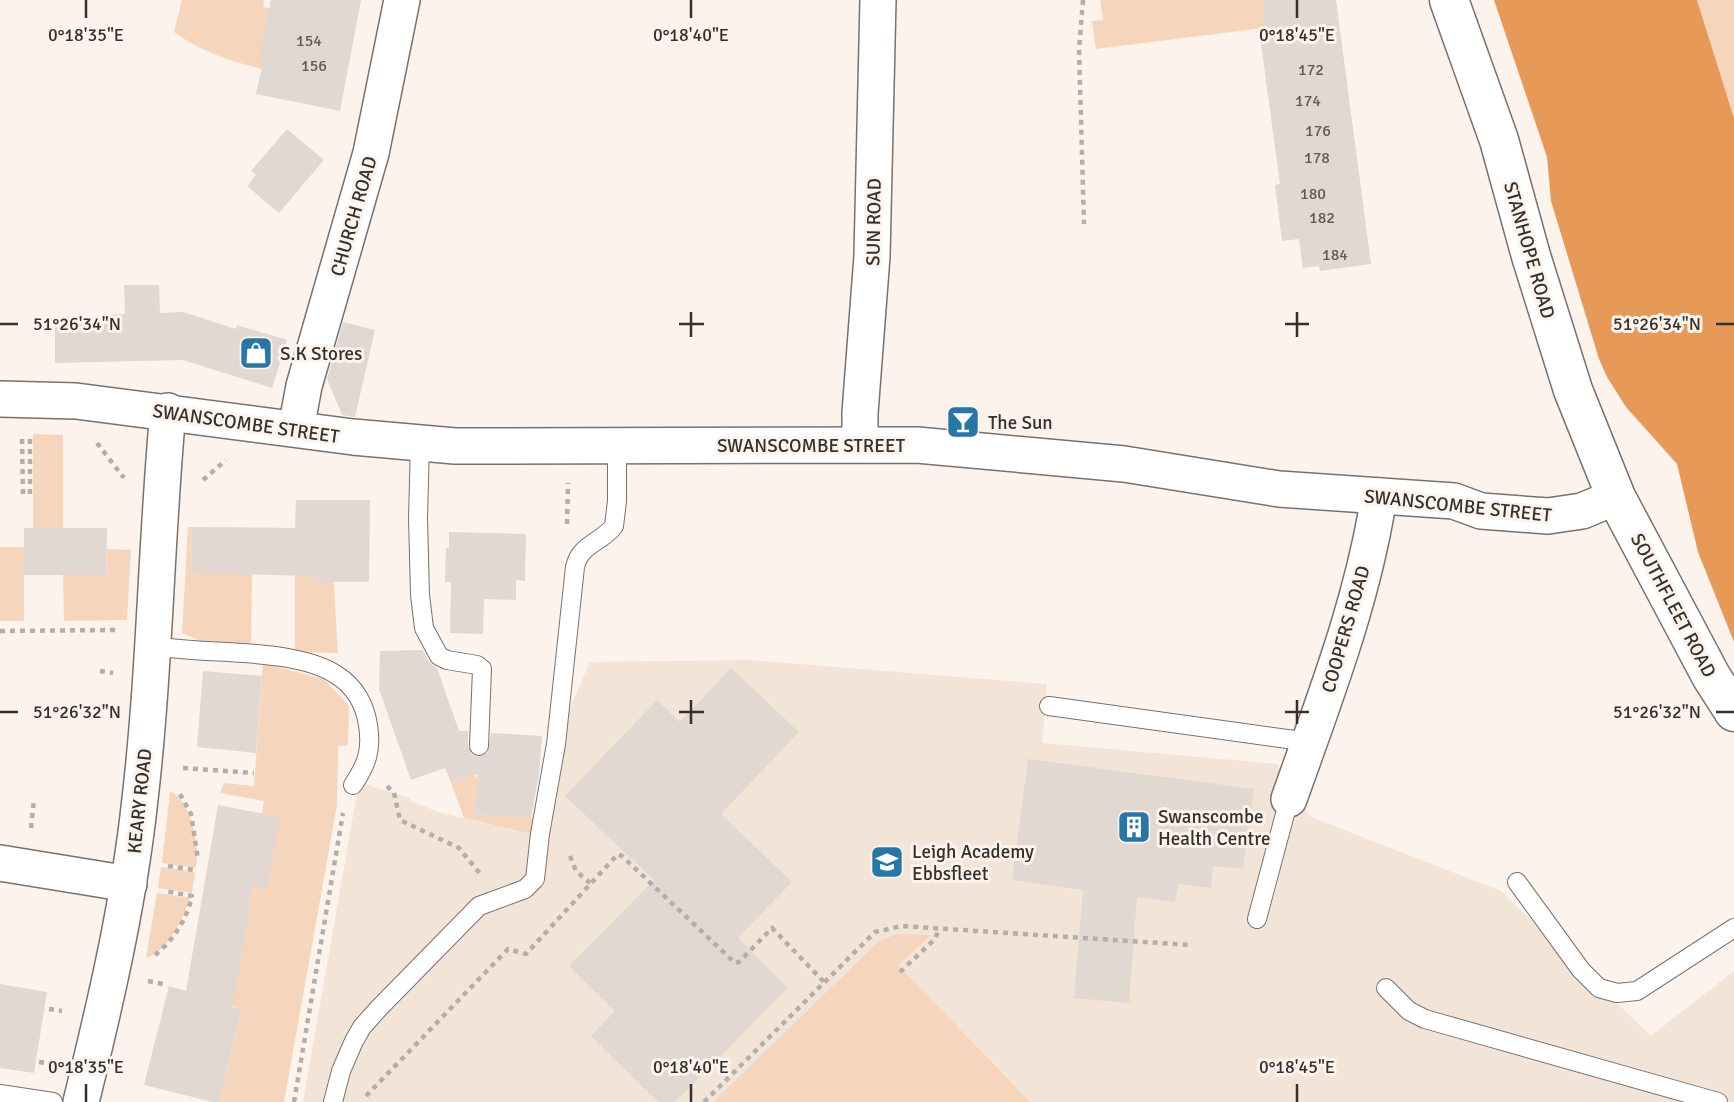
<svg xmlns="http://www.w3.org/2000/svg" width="1734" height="1102" font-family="Signika,sans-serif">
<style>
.built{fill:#f3e4d8}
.green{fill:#f5d6bd}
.forest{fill:#e79a57}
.building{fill:#e0d8d1}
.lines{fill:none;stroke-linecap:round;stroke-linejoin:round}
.lane-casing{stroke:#79716b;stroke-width:20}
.street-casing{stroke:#79716b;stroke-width:38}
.secondary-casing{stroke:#79716b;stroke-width:41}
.path{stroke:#b4ada8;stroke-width:4.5;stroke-dasharray:5 5;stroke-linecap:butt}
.lane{stroke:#fff;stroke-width:18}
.street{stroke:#fff;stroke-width:35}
.secondary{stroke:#fff;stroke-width:38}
.ticks{fill:none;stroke:#33302d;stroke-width:2.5}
.labels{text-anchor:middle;stroke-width:6;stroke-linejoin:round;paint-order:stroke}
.number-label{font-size:16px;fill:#5e5a56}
.street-label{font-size:19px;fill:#33302d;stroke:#fcf3ec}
.poi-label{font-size:19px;fill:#33302d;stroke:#fcf3ec;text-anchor:start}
.ticks-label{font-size:18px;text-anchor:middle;fill:#33302d;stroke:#fcf3ec;stroke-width:6;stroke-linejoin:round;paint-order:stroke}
</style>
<rect width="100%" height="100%" fill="#fcf3ec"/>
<polygon class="built" points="749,660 1047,684 1042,743 1277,764 1311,817 1501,891 1651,1036 1734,971 1734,1102 303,1102 359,782 409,798 411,801 441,813 531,834 569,710 590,662"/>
<g class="green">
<path d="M 182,0 L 264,0 L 263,7 L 304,15 L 259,61 L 297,69 L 295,77 C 254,67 208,58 174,32 Z"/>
<polygon points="1100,0 1262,0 1264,14 1287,25 1096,49 1092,21 1103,20"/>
<polygon points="1697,0 1734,0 1734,118"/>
<polygon points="33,434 63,435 63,528 33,528"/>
<polygon points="188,527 192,527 191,573 252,574 251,644 200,641 182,633"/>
<rect x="0" y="547" width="24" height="74"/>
<polygon points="107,549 131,550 127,620 64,621 63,575 106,575"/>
<polygon points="333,571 338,653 295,652 295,575"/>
<polygon points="263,663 324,679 349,706 348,743 346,746 338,746 337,805 284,1102 219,1102 242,1009 224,1004 235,986 253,886 253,868 264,801 220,793 224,783 254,786"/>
<polygon points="475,775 477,780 475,814 536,818 531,834 464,818 451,783"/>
<path d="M 170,792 C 190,796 202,852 195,868 L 162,863 Z"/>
<polygon points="161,867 195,872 192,893 158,888"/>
<path d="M 157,893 L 190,898 C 182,920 169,950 146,958 Z"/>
<polygon points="898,934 931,935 898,965 1030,1102 713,1102 879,941"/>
</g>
<polygon class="forest" points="1494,0 1697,0 1734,118 1734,642 1698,552 1677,464 1626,407 1607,377 1599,359 1551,201 1547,157"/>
<g class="building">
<polygon points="271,0 361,0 340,111 256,94 263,62 259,61"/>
<polygon points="1262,0 1336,0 1371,264 1320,271 1319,266 1303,268 1299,239 1282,241 1275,185 1280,184 1259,29 1266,28"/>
<polygon points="287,129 324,160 279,213 247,186 256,175 251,171"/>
<polygon points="124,285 159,285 160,313 183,312 236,329 237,325 287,340 272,388 183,360 55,363 55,322 106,321 106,315 125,314"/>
<polygon points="343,322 375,330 355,417 342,415 327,379"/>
<polygon points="296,500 370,500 369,582 316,582 316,576 191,573 192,527 295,528"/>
<polygon points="24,528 107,528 106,575 24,575"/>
<polygon points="449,532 526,534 525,581 516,580 516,600 484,599 483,634 450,633 451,582 445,582 446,548 449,548"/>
<polygon points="423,650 429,662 437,668 459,731 468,731 468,746 472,755 479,757 488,753 491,733 542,736 539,774 531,818 475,814 477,774 451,783 445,768 411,780 379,689 380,651"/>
<polygon points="731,668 799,732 721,814 792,882 738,938 788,988 675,1102 658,1102 591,1036 615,1011 569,966 654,880 565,796 657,700 680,722"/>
<polygon points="203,671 262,676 256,753 197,747"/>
<polygon points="1028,759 1254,789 1243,869 1213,866 1211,888 1178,884 1175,902 1137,897 1129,1003 1074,998 1083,890 1012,880"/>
<polygon points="218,805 280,817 267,888 253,886 232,1007 242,1009 219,1102 213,1102 144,1085 169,986 186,991"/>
<polygon points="0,984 47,992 34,1073 0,1068"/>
</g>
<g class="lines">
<defs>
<g id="lane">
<polyline points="420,443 418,518 420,595 424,628 439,656 447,660 477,665 482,669 479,746"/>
<path d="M 153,647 C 171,648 189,650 207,651 C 244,653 307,654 338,676 C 355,687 365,705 368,725 C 372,750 367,764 353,785"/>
<polyline points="1049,706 1309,742"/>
<polyline points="1517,882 1581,970 1599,988 1617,993 1637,991 1734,928"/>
<polyline points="1257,919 1289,799"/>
<polyline points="1386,988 1409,1011 1425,1019 1718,1102"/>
<polyline points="0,1094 53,1102"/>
<path d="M 333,1102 L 341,1071 L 354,1041 L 362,1027 L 379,1008 L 479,906 L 525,889 L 535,879 L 540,834 L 556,744 L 575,567 C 580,544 601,543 614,526 L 617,501 L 617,447"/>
</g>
<g id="street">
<polyline points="0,399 76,401 353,437 455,446 917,445 1124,464 1279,489 1454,501 1481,511 1548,516 1582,511 1616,497"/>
<polyline points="296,429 304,386 371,153 402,0"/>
<polyline points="860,444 860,413 872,256 878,0"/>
<path d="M 1289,799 C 1324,700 1363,601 1379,496"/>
<polyline points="0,863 129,884"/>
<path d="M 81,1102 C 106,1001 129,902 140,799 C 155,670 156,540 168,411"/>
</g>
<polyline id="secondary" points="1449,0 1499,140 1531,256 1573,390 1616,497 1711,676 1734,712"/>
</defs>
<use href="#lane" class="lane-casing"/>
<use href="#street" class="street-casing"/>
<use href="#secondary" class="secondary-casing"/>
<g class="path">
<polyline points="1083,0 1079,49 1084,224"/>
<polyline points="22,439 23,494"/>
<polyline points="30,439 30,494"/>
<polyline points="97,443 124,478"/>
<polyline points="203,480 226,460"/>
<polyline points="567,524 568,483"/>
<polyline points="0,631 115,630"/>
<polyline points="100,671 113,673"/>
<polyline points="183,768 254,773"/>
<polyline points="387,786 394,793 400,820 459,848 481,875"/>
<polyline points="180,794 191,814 198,859"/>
<polyline points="31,828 34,799"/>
<polyline points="570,856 576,871 590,883"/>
<polyline points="168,866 195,870"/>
<path d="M 155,955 C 173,941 187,919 192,896 L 165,891"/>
<polyline points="900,972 935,939 939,929"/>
<polyline points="148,981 163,984"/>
<polyline points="49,1009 62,1011"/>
<polyline points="39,1062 52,1064"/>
<polyline points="366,1096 508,949 526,954 618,854 622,856 735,963 739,962 772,928 825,983"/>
<polyline points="294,1102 343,813"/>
<polyline points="704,1102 875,932 902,926 1190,945"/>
</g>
<use href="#lane" class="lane"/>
<use href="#street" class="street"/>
<use href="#secondary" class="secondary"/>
</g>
<path class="ticks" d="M 86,0 L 86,18M 691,0 L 691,18M 1297,0 L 1297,18M 691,312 L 691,337M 1297,312 L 1297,337M 0,324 L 18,324M 679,324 L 704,324M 1285,324 L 1309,324M 1716,324 L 1734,324M 691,700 L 691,724M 1297,700 L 1297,724M 0,712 L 18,712M 679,712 L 704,712M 1285,712 L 1309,712M 1716,712 L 1734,712M 86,1084 L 86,1102M 691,1084 L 691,1102M 1297,1084 L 1297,1102"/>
<defs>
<symbol id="shop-square" viewBox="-11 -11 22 22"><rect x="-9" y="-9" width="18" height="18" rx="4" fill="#2677a8" stroke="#fcf3ec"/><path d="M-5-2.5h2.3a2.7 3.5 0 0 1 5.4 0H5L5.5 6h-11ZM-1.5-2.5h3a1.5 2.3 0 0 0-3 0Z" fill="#fff"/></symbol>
<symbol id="bar-square" viewBox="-11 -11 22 22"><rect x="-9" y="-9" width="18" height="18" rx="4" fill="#2677a8" stroke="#fcf3ec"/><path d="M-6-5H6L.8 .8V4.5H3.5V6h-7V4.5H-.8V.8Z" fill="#fff"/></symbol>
<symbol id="building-square" viewBox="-11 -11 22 22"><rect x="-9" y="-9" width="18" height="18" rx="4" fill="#2677a8" stroke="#fcf3ec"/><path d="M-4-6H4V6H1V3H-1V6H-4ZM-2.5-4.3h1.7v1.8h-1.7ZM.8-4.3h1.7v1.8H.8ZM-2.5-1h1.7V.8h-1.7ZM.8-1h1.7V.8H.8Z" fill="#fff"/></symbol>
<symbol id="school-square" viewBox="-11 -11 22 22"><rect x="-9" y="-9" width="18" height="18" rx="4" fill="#2677a8" stroke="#fcf3ec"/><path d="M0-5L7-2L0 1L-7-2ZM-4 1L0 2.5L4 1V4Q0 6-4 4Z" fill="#fff"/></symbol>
</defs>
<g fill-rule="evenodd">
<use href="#shop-square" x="237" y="334" width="38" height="38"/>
<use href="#bar-square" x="944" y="403" width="38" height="38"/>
<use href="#building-square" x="1115" y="808" width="38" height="38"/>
<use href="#school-square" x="868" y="843" width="38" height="38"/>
</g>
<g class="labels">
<g class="number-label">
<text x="309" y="46">154</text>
<text x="314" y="71">156</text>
<text x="1311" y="75">172</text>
<text x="1308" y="106">174</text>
<text x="1318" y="136">176</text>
<text x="1317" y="163">178</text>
<text x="1313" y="199">180</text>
<text x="1322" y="223">182</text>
<text x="1335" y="260">184</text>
</g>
<g class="street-label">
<text transform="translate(353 216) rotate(-74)" y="7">CHURCH ROAD</text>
<text transform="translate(873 222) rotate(-89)" y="7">SUN ROAD</text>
<text transform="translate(1530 250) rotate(74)" y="7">STANHOPE ROAD</text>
<text transform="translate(246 423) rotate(8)" y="7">SWANSCOMBE STREET</text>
<text x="811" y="452">SWANSCOMBE STREET</text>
<text transform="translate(1458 505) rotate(6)" y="7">SWANSCOMBE STREET</text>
<text transform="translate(1674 605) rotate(62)" y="7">SOUTHFLEET ROAD</text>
<text transform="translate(1345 629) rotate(-74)" y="7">COOPERS ROAD</text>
<text transform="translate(139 801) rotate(-84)" y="7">KEARY ROAD</text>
</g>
<g class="poi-label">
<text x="280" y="360">S.K Stores</text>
<text x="988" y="429">The Sun</text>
<text x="1158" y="823">Swanscombe<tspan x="1158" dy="22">Health Centre</tspan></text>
<text x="912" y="858">Leigh Academy<tspan x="912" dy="22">Ebbsfleet</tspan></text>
</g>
</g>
<g class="ticks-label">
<text x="86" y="41">0°18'35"E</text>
<text x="691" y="41">0°18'40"E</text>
<text x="1297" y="41">0°18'45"E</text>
<text x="77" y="330">51°26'34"N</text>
<text x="1657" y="330">51°26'34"N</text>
<text x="77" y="718">51°26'32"N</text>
<text x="1657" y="718">51°26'32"N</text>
<text x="86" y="1073">0°18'35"E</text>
<text x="691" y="1073">0°18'40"E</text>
<text x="1297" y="1073">0°18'45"E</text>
</g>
</svg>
